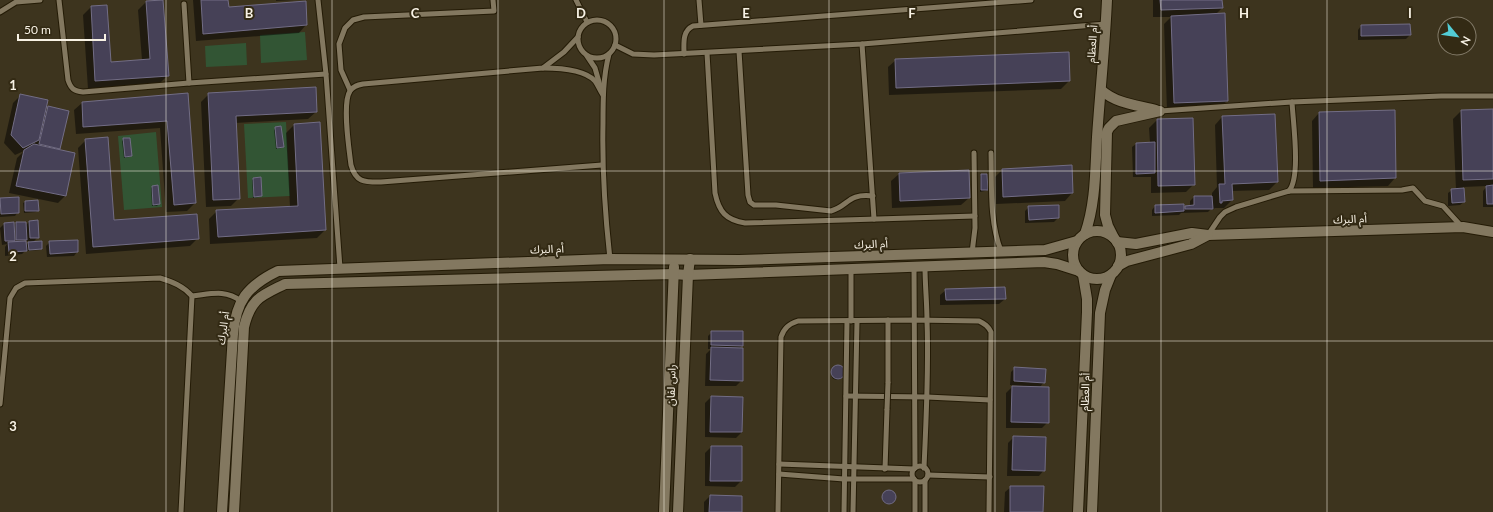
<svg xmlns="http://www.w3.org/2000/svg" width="1493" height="512" font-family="Lato,'Noto Sans Arabic',sans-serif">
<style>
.green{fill:#325534}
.shadow{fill:#0007;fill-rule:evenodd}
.building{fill:#464157;stroke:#726d85}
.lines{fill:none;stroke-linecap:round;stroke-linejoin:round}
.service-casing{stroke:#241b06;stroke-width:7}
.minor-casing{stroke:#241b06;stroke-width:12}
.service{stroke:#837860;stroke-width:5}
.minor{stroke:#837860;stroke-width:10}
.service-bridge-casing{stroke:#241b06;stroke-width:7;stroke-linecap:butt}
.service-bridge{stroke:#837860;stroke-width:5}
.grid{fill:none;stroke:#f8f2e5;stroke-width:1;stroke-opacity:0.55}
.labels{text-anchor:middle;stroke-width:4;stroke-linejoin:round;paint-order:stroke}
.street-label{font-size:11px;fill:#f8f2e5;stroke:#332a14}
.grid-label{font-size:13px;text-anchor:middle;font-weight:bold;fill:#f8f2e5;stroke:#332a14;stroke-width:4;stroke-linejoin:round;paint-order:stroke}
</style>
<rect width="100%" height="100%" fill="#3d341e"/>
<g class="green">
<polygon points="305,32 307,60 261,63 260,35"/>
<polygon points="246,43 247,65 206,67 205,46"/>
<polygon points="286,122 290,196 248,198 244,124"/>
<polygon points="156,132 162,207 124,210 118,136"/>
</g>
<g class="shadow">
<polygon points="193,0 227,0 228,8 306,25 299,33 196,41"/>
<polygon points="276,0 294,0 276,1"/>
<polygon points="1153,0 1221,0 1222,8 1215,15 1227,101 1219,108 1167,111 1164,24 1171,17 1153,17"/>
<polygon points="146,2 167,76 160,83 88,89 83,15 91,7 106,6 110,63 142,60 138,10"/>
<polygon points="1410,25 1410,35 1406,39 1358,40 1358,30 1361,26"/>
<polygon points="896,60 1069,81 1061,89 889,95 888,67"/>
<polygon points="209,94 316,112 308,119 235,123 239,198 231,206 206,207 201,102"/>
<polygon points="21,95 45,111 48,107 59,148 57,150 66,195 58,203 9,193 17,158 24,151 15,155 4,143 13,103"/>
<polygon points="187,95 195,203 187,211 166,212 160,128 76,134 74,110 82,103"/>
<polygon points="1493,110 1493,207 1483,207 1483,191 1487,186 1463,187 1464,202 1460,205 1448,206 1448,193 1452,190 1456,190 1453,119 1461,111"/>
<polygon points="1394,111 1395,178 1388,186 1313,188 1312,121 1319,113"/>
<polygon points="1222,117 1277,182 1269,190 1231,191 1232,200 1224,208 1215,208 1212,210 1212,208 1208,212 1181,213 1179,215 1152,216 1152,210 1155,206 1183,209 1186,207 1190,206 1190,201 1194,197 1212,197 1212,193 1217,187 1215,125"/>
<polygon points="1192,119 1194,184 1186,192 1151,193 1151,177 1133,177 1132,147 1136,144 1150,143 1149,128 1157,120"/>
<polygon points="319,124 325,230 317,238 210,244 209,219 217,211 290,207 286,133 294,125"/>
<polygon points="276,128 283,147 281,148 276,149 274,130"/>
<polygon points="124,139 131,156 129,157 124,158 122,141"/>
<polygon points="86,140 113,221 198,238 190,246 86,254 78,148"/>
<polygon points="1002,170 1072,193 1065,201 996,204 995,177"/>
<polygon points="899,174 969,198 961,205 892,208 891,181"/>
<polygon points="981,175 987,190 985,191 980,192 980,176"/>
<polygon points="254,179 261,196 259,197 253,198 252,180"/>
<polygon points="152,187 159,204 157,206 152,206 151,188"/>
<polygon points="1,199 18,212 15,216 0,217"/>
<polygon points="37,201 38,210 36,212 24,213 23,203 25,202"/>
<polygon points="1029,207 1058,218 1054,222 1025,223 1025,211"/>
<path d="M 29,222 L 38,237 L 33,242 L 41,248 L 40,250 L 27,251 L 27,249 L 22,254 L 5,256 L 5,247 L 7,244 L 2,245 L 0,228 L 4,224 L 13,224 L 13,226 L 16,223 L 25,223 L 25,226 ZM 26,238 L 26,241 L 30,241 L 26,245 L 23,242 Z"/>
<polygon points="50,242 77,252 74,256 47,257 46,246"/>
<polygon points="946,290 1005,299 999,304 940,305 940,295"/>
<polygon points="712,332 742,345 739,349 742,380 736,386 705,386 706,354 711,349 708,349 708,336"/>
<circle cx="837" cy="374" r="6"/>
<polygon points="1015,368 1044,382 1040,387 1010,385 1011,372"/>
<polygon points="1012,387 1048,422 1042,428 1006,428 1006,393"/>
<polygon points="711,397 742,432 736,438 705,437 705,403"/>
<polygon points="1014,437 1044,470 1039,476 1007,476 1008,443"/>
<polygon points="711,447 741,447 741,481 735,487 705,486 705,453"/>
<polygon points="1011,487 1042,512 1004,512 1005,492"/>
<circle cx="888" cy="498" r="6"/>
<polygon points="710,496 741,512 704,512 704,502"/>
</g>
<g class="building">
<polygon points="163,0 169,76 95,81 91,6 107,5 111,62 150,59 146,1"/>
<polygon points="201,0 228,0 229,7 306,1 307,25 203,34"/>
<polygon points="1160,0 1222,0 1223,8 1161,10"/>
<polygon points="1225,13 1228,101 1174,103 1171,16"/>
<polygon points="1410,24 1411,35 1361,36 1361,25"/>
<polygon points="1069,52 1070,81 896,88 895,59"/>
<polygon points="316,87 317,112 236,116 240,199 213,200 208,93"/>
<polygon points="188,93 196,203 174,205 167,121 83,127 82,102"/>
<polygon points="20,94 48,100 39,140 23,148 11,135"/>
<polygon points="48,106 69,111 60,149 39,144"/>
<polygon points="1493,109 1493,179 1463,180 1461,110"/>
<polygon points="1395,110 1396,178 1320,181 1319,112"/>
<polygon points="1275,114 1278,182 1232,184 1233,200 1222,201 1222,203 1220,203 1219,184 1225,184 1222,116"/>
<polygon points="1193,118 1195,185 1158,186 1157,119"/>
<polygon points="320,122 326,230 218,237 216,210 298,206 294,124"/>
<polygon points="281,126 284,147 277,148 275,127"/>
<polygon points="108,137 114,220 197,214 199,239 93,247 85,139"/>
<polygon points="123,138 130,138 132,156 125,157"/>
<polygon points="1155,142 1155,173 1136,174 1136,143"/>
<polygon points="34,144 75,153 66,196 16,186 24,150"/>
<polygon points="1072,165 1073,193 1003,197 1002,169"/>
<polygon points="969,170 970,198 900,201 899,173"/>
<polygon points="981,174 987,174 988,190 981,190"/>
<polygon points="261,177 262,196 254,197 253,178"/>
<polygon points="158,185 160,204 153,205 152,186"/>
<polygon points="1493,185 1493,204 1487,204 1486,186"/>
<polygon points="1464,188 1465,202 1452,203 1451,189"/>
<polygon points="1194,196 1212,196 1213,209 1185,209 1185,206 1194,205"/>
<polygon points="19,197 19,213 1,214 0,198"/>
<polygon points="38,200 39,211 25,211 25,201"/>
<polygon points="1184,204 1184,211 1155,213 1155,205"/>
<polygon points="1059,205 1059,218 1029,220 1028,206"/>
<polygon points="38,220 39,238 30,238 29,221"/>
<polygon points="14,222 15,241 5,241 4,223"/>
<polygon points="16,222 26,222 27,240 16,240"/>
<polygon points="78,240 78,252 50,254 49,241"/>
<polygon points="26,241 27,251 9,252 8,242"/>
<polygon points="42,241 42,249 29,250 28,242"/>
<polygon points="1005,287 1006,299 946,300 945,289"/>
<polygon points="711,331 743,331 743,346 711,345"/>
<polygon points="711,347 743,348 743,381 710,380"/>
<circle cx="838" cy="372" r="7"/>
<polygon points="1014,367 1046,369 1045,383 1014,381"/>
<polygon points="1012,386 1049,387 1049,423 1011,422"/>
<polygon points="711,396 743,397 742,432 710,432"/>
<polygon points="1013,436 1046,437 1045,471 1012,470"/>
<polygon points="711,446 742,446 742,481 710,481"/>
<polygon points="1010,486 1044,486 1043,512 1010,512"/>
<circle cx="889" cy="497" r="7"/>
<polygon points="710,495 742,496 742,512 709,512"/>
</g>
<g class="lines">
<defs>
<g id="service">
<path d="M 59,0 L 68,80 C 71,89 74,91 83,92 L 189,83 L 326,74"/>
<polyline points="318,0 326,74 340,268"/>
<polyline points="576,0 587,22"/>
<polyline points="699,0 701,25"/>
<polyline points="184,4 189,83"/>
<polyline points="0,12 16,2 40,0"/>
<circle cx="597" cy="39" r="19"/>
<path d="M 578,37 L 564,52 L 543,68 L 363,84 C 358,85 353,86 350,91 C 342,103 349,149 351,165 C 356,183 365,182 381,182 L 602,165"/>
<polyline points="862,44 874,219"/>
<polyline points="615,45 633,54 654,55 862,44 1106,24"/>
<path d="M 739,51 L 748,195 L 750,202 L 754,205 L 776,205 L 831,211 C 849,206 847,193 873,196"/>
<path d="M 707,53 L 715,193 C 719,212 726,220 745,223 L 975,216"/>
<path d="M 609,54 C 603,77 603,100 603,124 C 602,169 605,214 610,259"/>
<path d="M 684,54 C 684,44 682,31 693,26 L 1031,0"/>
<polyline points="587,56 595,68 601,89"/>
<path d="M 543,68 C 558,68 584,69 595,81 C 598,85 600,91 603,95"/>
<polyline points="350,90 341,70 339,44 345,28 353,20 364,17 494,11 493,0"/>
<polyline points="1160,111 1292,102"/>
<path d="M 991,153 C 992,186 989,220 1001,251"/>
<path d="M 1289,191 C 1301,177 1293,122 1292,102 L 1441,96 L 1493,96"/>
<polyline points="1208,235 1220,217 1225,212 1236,207 1289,191 1402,190 1413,188 1425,201 1443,206 1462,227"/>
<polyline points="972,253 975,228 974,153"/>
<polyline points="914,267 915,468"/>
<polyline points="851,269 851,321"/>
<polyline points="888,320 888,383"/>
<polyline points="846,396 927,397 990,400"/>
<path d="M 0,404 L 10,298 L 16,288 L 25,283 L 160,278 C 173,282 183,286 192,296 C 211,294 225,289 241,301"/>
<polyline points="779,464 914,469"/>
<circle cx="920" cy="474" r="8"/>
<path d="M 924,468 C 926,419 929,370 927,321 C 927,303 925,285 925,267"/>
<polyline points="885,469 887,409"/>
<polyline points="779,474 844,479 914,479"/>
<polyline points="928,475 990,477"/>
<polyline points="181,512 192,296"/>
<path d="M 778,512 L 781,337 C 784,328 789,324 798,321 L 914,320 L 979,321 C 985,324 988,326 991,332 L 989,512"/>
<polyline points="844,512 847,321"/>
<polyline points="853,512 857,322"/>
<polyline points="915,512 915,481"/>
<polyline points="925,512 925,480"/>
</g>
<g id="minor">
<path d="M 1101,90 C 1117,104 1137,105 1156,110"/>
<circle cx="1097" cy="255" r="24"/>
<path d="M 1085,234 C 1096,202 1095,170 1097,137 C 1100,92 1105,46 1107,0"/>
<polyline points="1114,238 1108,226 1105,215 1107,132 1109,128 1116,121 1160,111"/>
<polyline points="1117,242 1136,244 1192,233 1208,235 1463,227 1493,232"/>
<polyline points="1118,266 1127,261 1191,244 1208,235"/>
<path d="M 222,512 L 233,334 C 236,301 247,286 278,271 L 610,259 L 739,260 L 1045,250 L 1077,241"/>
<path d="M 234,512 L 244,327 C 251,298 261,296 285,284 L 673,274 L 688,275 L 1044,262 L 1057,264 L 1079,271"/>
<polyline points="664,512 674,267"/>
<polyline points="678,512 688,275 690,259"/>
<polyline points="1078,512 1087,312 1087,299 1083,275"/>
<polyline points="1092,512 1100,313 1105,290 1111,275"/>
</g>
</defs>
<use href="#service" class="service-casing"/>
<use href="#minor" class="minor-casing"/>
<use href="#service" class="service"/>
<use href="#minor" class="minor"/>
<defs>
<polyline id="service-bridge" points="887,409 888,383"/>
</defs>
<use href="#service-bridge" class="service-bridge-casing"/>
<use href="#service-bridge" class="service-bridge"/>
</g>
<path class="grid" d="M 166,0 L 166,512M 332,0 L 332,512M 498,0 L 498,512M 664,0 L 664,512M 829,0 L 829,512M 995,0 L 995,512M 1161,0 L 1161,512M 1327,0 L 1327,512M 0,171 L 1493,171M 0,341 L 1493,341"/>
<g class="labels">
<g class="street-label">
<text transform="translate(1092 44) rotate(-86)" y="4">أم العظام</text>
<text transform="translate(1350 219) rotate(-2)" y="4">أم البرك</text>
<text transform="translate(871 244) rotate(-2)" y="4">أم البرك</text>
<text transform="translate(547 249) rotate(-2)" y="4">أم البرك</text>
<text transform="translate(223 328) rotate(-82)" y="4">أم البرك</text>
<text transform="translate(671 385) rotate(-88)" y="4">راس لفان</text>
<text transform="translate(1085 392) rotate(-88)" y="4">أم العظام</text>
</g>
</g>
<g class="grid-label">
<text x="249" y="18">B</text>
<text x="415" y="18">C</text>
<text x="581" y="18">D</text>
<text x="746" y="18">E</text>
<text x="912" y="18">F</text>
<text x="1078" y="18">G</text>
<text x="1244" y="18">H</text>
<text x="1410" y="18">I</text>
<text x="13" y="90">1</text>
<text x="13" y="261">2</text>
<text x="13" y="431">3</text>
</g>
<g transform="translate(1457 36) rotate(119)"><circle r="19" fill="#332a14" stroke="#827a68"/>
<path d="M0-3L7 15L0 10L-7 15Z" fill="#52ccd5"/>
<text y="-6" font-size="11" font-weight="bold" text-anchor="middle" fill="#f8f2e5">N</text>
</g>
<path d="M18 34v6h87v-6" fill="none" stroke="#f8f2e5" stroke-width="2"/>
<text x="24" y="34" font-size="12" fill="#f8f2e5" stroke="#332a14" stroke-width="3" paint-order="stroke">50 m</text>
</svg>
